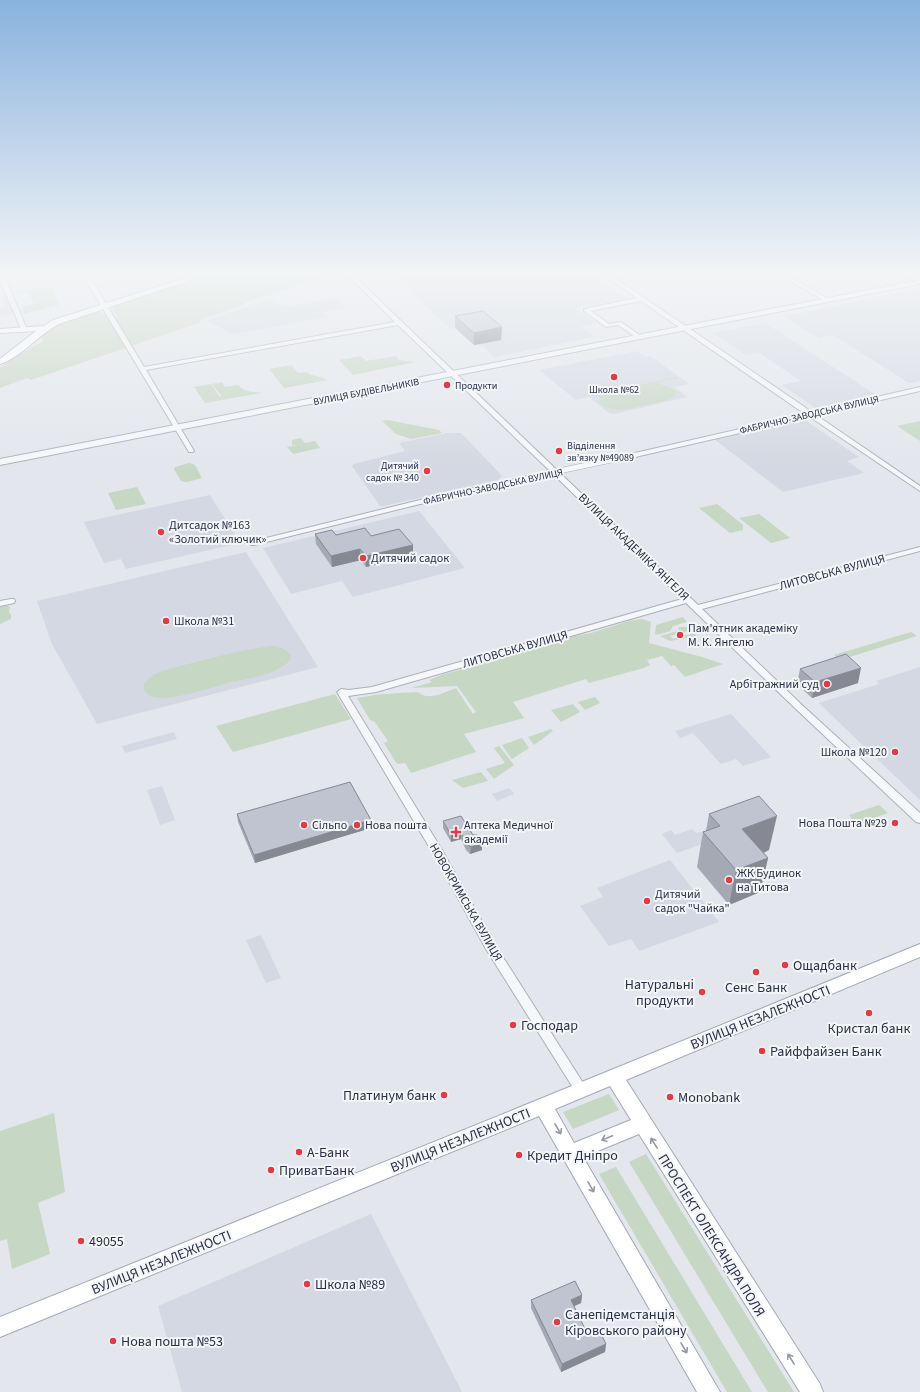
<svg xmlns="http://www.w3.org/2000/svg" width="920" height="1392" font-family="'Source Sans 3',sans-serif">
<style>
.built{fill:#d4d8e2}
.green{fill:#c6d7c3}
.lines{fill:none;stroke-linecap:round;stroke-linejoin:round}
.pedestrian-far1-casing{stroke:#abb0ba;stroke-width:5.5}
.pedestrian-casing{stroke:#abb0ba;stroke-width:6}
.minor-casing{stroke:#abb0ba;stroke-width:2}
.tertiary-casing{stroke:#abb0ba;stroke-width:2}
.secondary-casing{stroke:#abb0ba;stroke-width:2}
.primary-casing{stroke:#a1a8b9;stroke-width:2}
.pedestrian-far1{stroke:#f6f7fa;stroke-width:4}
.pedestrian{stroke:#f6f7fa;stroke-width:5}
.minor{fill:#f6f7fa;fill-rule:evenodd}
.tertiary{fill:#f6f7fa;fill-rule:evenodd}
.secondary{fill:#fff;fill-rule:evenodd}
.primary{fill:#fff;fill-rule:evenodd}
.tram{stroke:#7b8398;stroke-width:1}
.wall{fill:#a4a9b3}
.shaded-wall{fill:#868992}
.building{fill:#bfc4d0;stroke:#868992}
.oneway{stroke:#9498a3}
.poi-dot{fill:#dc3d47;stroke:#f3f5f9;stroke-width:1.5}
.labels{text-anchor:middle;stroke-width:4;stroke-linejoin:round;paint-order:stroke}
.far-poi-label{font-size:10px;fill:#293147;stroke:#f3f5f9;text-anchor:start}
.far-street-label{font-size:10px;fill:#293147;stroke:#f3f5f9}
.poi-label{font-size:12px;fill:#293147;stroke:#f3f5f9;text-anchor:start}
.street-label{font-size:12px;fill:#293147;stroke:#f3f5f9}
.near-poi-label{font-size:14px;fill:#293147;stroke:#f3f5f9;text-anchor:start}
.near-street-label{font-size:14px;fill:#293147;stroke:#f3f5f9}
</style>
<rect width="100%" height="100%" fill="#e3e6ec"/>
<g class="built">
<polygon points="391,274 593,274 628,299 576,308 596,323 581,326 595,337 494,357 483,346 474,345 455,328 451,329"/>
<polygon points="917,289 920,291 920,381 909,383 833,335 819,338 784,316"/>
<polygon points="8,294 15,313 0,316 0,308 5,307 0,296"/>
<polygon points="336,298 346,308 322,312 327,317 232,334 207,320 269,299 282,305 292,306"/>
<polygon points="765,323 850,378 876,395 815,408 782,385 801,381 758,352 746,355 714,333"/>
<polygon points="637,351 646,357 650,356 689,384 675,387 687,397 614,414 609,413 589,397 576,400 539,370"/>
<polygon points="802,418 859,457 847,461 864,473 783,492 714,439"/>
<polygon points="446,433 461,433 502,476 498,480 384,506 380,506 352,466 354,464 405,451 399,443"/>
<polygon points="210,495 240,543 126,569 121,559 104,563 84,522"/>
<polygon points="419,511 465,568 353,597 342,581 291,594 263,548"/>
<polygon points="246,552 318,667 97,724 52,644 37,601"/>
<polygon points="920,667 920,800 819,703 879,684 876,681"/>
<polygon points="731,714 771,757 743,766 736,759 721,764 693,733 680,738 675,731"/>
<polygon points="174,732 177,739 125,753 122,746"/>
<polygon points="162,786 175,820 160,825 147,790"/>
<polygon points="509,788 514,794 497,801 492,794"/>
<polygon points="692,829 697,833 704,831 711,841 677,853 662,834 671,830 675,835"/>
<polygon points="670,860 719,922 639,951 631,939 609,946 580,906 603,897 597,888"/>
<polygon points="261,935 281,978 266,983 246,940"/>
<polygon points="371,1214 462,1392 182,1392 158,1306"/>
</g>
<g class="green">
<path d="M 214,274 L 333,274 L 244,303 L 243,305 L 202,319 L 199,323 L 31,380 L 27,378 L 0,388 L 0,367 C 15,360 28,347 43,342 L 42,336 L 55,325 L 94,312 L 104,313 L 108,320 L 119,317 L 110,307 Z"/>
<polygon points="51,287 59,305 24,314 22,307 34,304 28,292 16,294 15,292"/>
<polygon points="361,356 366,361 396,356 399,360 416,362 353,375 339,360"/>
<polygon points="291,365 298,373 307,372 309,374 328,380 284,388 269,369"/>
<path d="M 676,377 L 677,378 L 657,383 L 674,389 L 676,394 L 674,397 C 667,401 658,402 650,404 C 635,407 611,416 599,402 L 600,396 L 590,396 Z"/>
<path d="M 222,382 L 225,387 L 238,385 C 244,392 254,392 262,393 L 205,403 L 194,387 L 211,384 L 220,397 L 221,396 L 212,384 Z"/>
<polygon points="388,420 439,430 442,433 411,439 396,434 382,421"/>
<polygon points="920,421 920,441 897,426"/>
<polygon points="301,438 305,443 315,441 320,448 293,454 287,447 297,445 292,445 292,440"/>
<polygon points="189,463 195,465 202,478 187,482 181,481 174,469 175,467"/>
<polygon points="137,487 146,504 116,510 108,493"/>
<polygon points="717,504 743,525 743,530 730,533 699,508"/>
<polygon points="759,514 790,538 771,543 739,518"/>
<polygon points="0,605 5,605 10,607 9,612 11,615 11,619 0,624"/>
<polygon points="683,617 687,622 673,626 670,631 657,635 655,634 656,625"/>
<path d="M 642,619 L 651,622 L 649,643 L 702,657 L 723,664 L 685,677 L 674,665 L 671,666 L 662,656 L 647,660 L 650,665 L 644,668 L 589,683 L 586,679 L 513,702 L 524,718 L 464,734 L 476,752 L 411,773 L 405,763 L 397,764 L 384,743 L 388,741 L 375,722 L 370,720 L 357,698 C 377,694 397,693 418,692 C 428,702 444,692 456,688 L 473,714 L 476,712 L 457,686 L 411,688 L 432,682 L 429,680 L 444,674 L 479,665 L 532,649 L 547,646 L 575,636 L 591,633 L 629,621 Z"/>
<polygon points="679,627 688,627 691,630 670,636 673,639 694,633 697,636 670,641 660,636 678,631"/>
<polygon points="911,632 917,636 840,660 834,655"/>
<path d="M 272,646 C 284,647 301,656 283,666 C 268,676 248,678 231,682 C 209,688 185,697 162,698 C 156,698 146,696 144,689 C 142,683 149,678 153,675 C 168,668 185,665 200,661 C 224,655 247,649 272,646 Z"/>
<polygon points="335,694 351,719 233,752 216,726"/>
<polygon points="595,697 600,703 585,710 578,702"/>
<polygon points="573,704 580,712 561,722 551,710"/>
<polygon points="551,729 553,731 534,745 528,737"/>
<polygon points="522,738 529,748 512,759 502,745"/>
<polygon points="499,746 514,765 494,779 486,769 505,763 494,748"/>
<polygon points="481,772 488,781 463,788 452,780"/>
<polygon points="879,805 888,813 857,824 849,815"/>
<polygon points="609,1094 619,1110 573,1129 563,1112"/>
<polygon points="54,1113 65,1192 38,1203 50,1254 12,1269 7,1239 0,1241 0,1131"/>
<polygon points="646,1154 794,1392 768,1392 629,1162"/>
<polygon points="616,1167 752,1392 727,1392 599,1174"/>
</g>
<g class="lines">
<defs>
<polyline id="pedestrian-far1" points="631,456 635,455"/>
<polyline id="pedestrian" points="554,472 635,455"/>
<g id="minor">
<polygon points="0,274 3,274 27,329 26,330 21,329 0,280"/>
<polygon points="82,274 88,274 144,367 395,322 347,274 352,274 698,605 920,547 920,551 702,609 802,705 920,813 920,823 916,822 796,709 686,603 376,692 348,696 442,850 494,943 585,1086 587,1090 585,1094 581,1095 577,1094 486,949 434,855 337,692 341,689 349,690 372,687 682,599 553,474 416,505 254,545 251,545 250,543 254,541 416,501 550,471 398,325 146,370 194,451 193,452 189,452"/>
<polygon points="603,274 609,274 812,412 920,387 920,391 816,415 920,486 920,491 810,417 635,457 633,456 633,454 635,453 805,414 641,301 591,311 609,324 621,322 641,336 641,338 637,338 618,325 606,327 584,311 584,309 637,298"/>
<polygon points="778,274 784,274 830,300 825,301"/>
<polygon points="11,599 14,599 15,601 14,603 0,606 0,601"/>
</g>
<polygon id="tertiary" points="920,280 920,284 0,465 0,459"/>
<g id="secondary">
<path d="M 198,274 L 209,274 L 59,324 C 39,334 19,359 0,364 L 0,359 L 36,331 L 0,333 L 0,329 L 44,326 L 53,320 Z"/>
<polygon points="908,274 917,274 920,276 920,281"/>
</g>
<path id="primary" d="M 920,944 L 920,957 L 626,1080 L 820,1384 L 823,1392 L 800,1392 L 639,1134 L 583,1157 L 720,1392 L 697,1392 L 539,1116 L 0,1337 L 0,1317 L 513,1110 ZM 610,1086 L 631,1120 L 574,1143 L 555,1109 Z"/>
</defs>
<use href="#pedestrian-far1" class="pedestrian-far1-casing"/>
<use href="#pedestrian" class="pedestrian-casing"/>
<use href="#minor" class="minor-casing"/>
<use href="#tertiary" class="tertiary-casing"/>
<use href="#secondary" class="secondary-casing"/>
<use href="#primary" class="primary-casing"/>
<use href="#pedestrian-far1" class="pedestrian-far1"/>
<use href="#pedestrian" class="pedestrian"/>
<use href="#minor" class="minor"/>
<use href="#tertiary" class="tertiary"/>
<use href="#secondary" class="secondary"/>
<use href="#primary" class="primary"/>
<polyline class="tram" points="900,274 920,285"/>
</g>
<g class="wall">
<polygon points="455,316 502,327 501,340 474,345 455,328"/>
<polygon points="315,534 336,535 371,536 413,545 413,556 366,567 361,560 332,567 316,544"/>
<polygon points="800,669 858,683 812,698 797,684"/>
<polygon points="237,814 371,820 371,828 255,863 238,822"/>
<polygon points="709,814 769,850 764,853 768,858 760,892 729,905 697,867 703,832 706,831"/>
<polygon points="443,821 473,835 482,843 482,850 470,854 466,850 461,839 451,842 443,828"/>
<polygon points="582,1295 581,1303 574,1306 587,1333 606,1344 605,1352 561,1372 531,1308 531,1300"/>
</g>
<g class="shaded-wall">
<polygon points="502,327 501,340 474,345 474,333"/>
<polygon points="413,545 413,556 366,567 366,556"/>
<polygon points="360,549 361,560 332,567 331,556"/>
<polygon points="861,668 858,683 812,698 815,682"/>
<polygon points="777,816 769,850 736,864 742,829"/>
<polygon points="371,820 371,828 255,863 254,855"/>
<polygon points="461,832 461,839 451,842 451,835"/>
<polygon points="482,843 482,850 470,854 471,847"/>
<polygon points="768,858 760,892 729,905 736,870"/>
<polygon points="582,1295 581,1303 570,1308 571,1300"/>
<polygon points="606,1344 605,1352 561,1372 562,1364"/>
</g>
<g class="building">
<polygon points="483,311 502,327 474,333 455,316"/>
<polygon points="365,528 371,536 399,529 413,545 366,556 360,549 331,556 315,534 332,530 336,535"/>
<polygon points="846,654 861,668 815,682 800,669"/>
<polygon points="350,782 371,820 254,855 237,814"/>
<polygon points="759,796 777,816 742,829 768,858 736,870 703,832 720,826 709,814"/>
<polygon points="461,816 473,835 477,835 481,838 482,843 471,847 466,843 461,832 451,835 443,821"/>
<polygon points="575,1281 582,1295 571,1300 587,1333 598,1328 606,1344 562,1364 531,1300"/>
</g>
<defs><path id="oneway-shaft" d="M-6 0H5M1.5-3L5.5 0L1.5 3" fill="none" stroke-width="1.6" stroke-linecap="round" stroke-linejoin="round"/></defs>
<g class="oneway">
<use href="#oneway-shaft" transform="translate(558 1129) rotate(60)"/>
<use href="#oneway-shaft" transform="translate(607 1138) rotate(158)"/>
<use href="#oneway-shaft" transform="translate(654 1143) rotate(-122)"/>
<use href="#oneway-shaft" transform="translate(591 1187) rotate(60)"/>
<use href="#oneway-shaft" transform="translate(684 1348) rotate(60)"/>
<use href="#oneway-shaft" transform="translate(791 1359) rotate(-122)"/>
</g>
<linearGradient id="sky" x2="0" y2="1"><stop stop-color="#89b2de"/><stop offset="0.58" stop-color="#f2f4f6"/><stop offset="1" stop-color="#f2f4f6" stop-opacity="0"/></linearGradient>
<rect width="920" height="469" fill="url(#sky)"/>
<g class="poi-dot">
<circle cx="614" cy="377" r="4"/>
<circle cx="447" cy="385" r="4"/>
<circle cx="559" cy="451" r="4"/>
<circle cx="427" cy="471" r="4"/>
<circle cx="161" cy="532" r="4"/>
<circle cx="363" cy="558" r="4"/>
<circle cx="166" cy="621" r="4"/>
<circle cx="680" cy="635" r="4"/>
<circle cx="827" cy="684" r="4"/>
<circle cx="895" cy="752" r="4"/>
<circle cx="895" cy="823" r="4"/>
<circle cx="304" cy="825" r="4"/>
<circle cx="357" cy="825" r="4"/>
<path d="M454 826h4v4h4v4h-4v4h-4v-4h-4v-4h4z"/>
<circle cx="729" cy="880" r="4"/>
<circle cx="647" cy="901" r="4"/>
<circle cx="785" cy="965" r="4"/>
<circle cx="756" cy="972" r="4"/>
<circle cx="702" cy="992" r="4"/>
<circle cx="869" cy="1013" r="4"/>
<circle cx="513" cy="1025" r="4"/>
<circle cx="762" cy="1051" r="4"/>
<circle cx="444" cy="1095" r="4"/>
<circle cx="670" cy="1097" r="4"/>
<circle cx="299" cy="1152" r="4"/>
<circle cx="519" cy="1155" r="4"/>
<circle cx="271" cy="1170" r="4"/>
<circle cx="81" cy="1241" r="4"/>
<circle cx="307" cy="1284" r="4"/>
<circle cx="557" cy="1322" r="4"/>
<circle cx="113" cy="1341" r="4"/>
</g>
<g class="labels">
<g class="far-poi-label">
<text x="455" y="389">Продукти</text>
<text x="614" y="393" text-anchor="middle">Школа №62</text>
<text x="567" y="449">Відділення<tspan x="567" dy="12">зв’язку №49089</tspan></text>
<text x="419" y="469" text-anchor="end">Дитячий<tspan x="419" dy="12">садок № 340</tspan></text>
</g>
<g class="far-street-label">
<text transform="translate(366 391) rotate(-11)" y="4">ВУЛИЦЯ БУДІВЕЛЬНИКІВ</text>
<text transform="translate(809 414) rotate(-13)" y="4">ФАБРИЧНО-ЗАВОДСЬКА ВУЛИЦЯ</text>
<text transform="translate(493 486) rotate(-12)" y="4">ФАБРИЧНО-ЗАВОДСЬКА ВУЛИЦЯ</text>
</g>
<g class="poi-label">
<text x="169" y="529">Дитсадок №163<tspan x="169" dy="14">«Золотий ключик»</tspan></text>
<text x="371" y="562">Дитячий садок</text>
<text x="174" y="625">Школа №31</text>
<text x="688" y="632">Пам'ятник академіку<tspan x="688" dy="14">М. К. Янгелю</tspan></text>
<text x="819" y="688" text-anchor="end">Арбітражний суд</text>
<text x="887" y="756" text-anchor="end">Школа №120</text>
<text x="887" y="827" text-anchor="end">Нова Пошта №29</text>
<text x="312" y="829">Сільпо</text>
<text x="365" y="829">Нова пошта</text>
<text x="464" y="829">Аптека Медичної<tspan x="464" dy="14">академії</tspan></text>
<text x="737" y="877">ЖК Будинок<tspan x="737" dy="14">на Титова</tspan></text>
<text x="655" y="898">Дитячий<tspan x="655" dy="14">садок "Чайка"</tspan></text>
</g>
<g class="street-label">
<text transform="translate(634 547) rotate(44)" y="4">ВУЛИЦЯ АКАДЕМІКА ЯНГЕЛЯ</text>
<text transform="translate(832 572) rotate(-15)" y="4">ЛИТОВСЬКА ВУЛИЦЯ</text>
<text transform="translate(515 649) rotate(-16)" y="4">ЛИТОВСЬКА ВУЛИЦЯ</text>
<text transform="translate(466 902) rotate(60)" y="4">НОВОКРИМСЬКА ВУЛИЦЯ</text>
</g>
<g class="near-poi-label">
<text x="793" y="970">Ощадбанк</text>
<text x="694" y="989" text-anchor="end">Натуральні<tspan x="694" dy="16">продукти</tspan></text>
<text x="756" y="992" text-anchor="middle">Сенс Банк</text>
<text x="521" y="1030">Господар</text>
<text x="869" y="1033" text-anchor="middle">Кристал банк</text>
<text x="770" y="1056">Райффайзен Банк</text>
<text x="436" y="1100" text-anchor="end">Платинум банк</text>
<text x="678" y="1102">Monobank</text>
<text x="307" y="1157">А-Банк</text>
<text x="527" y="1160">Кредит Дніпро</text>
<text x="279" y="1175">ПриватБанк</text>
<text x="89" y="1246">49055</text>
<text x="315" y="1289">Школа №89</text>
<text x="565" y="1319">Санепідемстанція<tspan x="565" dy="16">Кіровського району</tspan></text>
<text x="121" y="1346">Нова пошта №53</text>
</g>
<g class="near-street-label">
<text transform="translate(760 1017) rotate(-22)" y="5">ВУЛИЦЯ НЕЗАЛЕЖНОСТІ</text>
<text transform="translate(460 1140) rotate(-22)" y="5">ВУЛИЦЯ НЕЗАЛЕЖНОСТІ</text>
<text transform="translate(712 1235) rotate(58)" y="5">ПРОСПЕКТ ОЛЕКСАНДРА ПОЛЯ</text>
<text transform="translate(161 1262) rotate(-22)" y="5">ВУЛИЦЯ НЕЗАЛЕЖНОСТІ</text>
</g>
</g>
</svg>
